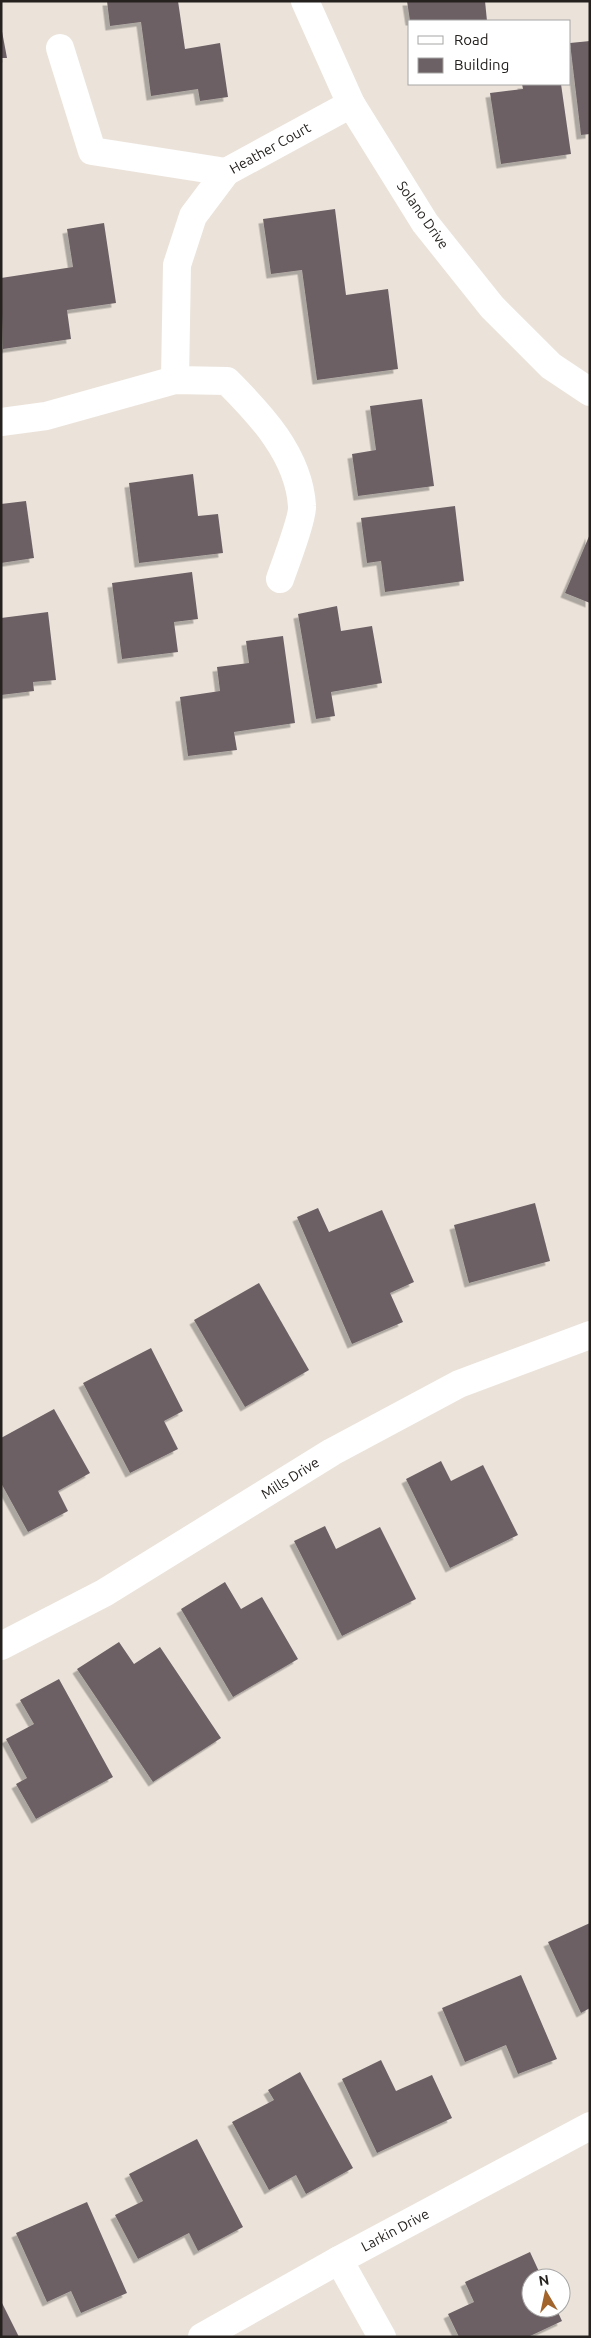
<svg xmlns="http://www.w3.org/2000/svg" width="591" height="2338" font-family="Ubuntu,sans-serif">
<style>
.building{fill:#6c6165;filter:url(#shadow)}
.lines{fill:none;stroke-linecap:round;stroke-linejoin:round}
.minor{stroke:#fff;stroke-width:28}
.labels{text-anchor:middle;stroke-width:5;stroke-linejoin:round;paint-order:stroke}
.street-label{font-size:14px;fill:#24211e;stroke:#fff}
</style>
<defs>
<filter id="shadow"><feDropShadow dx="-4.5" dy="4.5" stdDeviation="0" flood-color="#0004"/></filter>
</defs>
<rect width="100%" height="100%" fill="#ebe3da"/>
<g class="building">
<polygon points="107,1 178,1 185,49 220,43 228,97 200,101 198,89 151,96 141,22 110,26"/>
<polygon points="407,1 485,1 487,21 410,21"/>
<polygon points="1,26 7,58 1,58"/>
<polygon points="590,41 590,134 581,135 570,43"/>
<polygon points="522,84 561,84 571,154 501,164 490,93 523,89"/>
<polygon points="335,209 346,295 388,289 398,369 317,380 302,270 271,274 263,219"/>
<polygon points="104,223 116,303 67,310 71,339 3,349 1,278 73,267 67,229"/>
<polygon points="422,399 434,486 358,496 352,454 376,450 370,406"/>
<polygon points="193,474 198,516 218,514 223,553 139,563 129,483"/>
<polygon points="26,501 34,558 1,563 1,504"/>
<polygon points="455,506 464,581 385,592 381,561 367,563 361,518"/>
<polygon points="590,534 590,603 565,593"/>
<polygon points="192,572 198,619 174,622 178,652 122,659 112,583"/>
<polygon points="337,606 341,631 372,626 382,683 331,692 335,716 316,719 298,614"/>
<polygon points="48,612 56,680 33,682 34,691 1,695 1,618"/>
<polygon points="283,636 295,723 234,732 237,750 188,756 180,697 220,691 217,667 249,663 246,641"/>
<polygon points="535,1203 550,1261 469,1283 454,1225"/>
<polygon points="318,1208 329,1232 382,1210 414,1282 390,1293 403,1322 352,1344 297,1217"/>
<polygon points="259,1283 309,1370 245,1407 194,1320"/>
<polygon points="151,1348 183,1411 164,1421 178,1449 130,1473 83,1383"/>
<polygon points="54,1409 90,1473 58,1491 68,1511 28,1532 1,1483 1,1438"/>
<polygon points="441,1461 451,1481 483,1465 518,1535 450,1568 406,1479"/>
<polygon points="325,1526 336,1549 380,1527 416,1599 342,1636 294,1541"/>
<polygon points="225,1582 241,1609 262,1597 298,1659 233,1697 181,1609"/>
<polygon points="119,1642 134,1664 160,1647 221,1738 153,1782 77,1669"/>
<polygon points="59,1679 113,1777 36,1819 16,1784 27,1778 6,1739 34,1724 20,1700"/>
<polygon points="590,1923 590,2008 581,2013 548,1942"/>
<polygon points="521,1975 557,2059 518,2074 506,2045 465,2062 442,2008"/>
<polygon points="381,2060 396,2091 432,2075 452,2118 377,2153 342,2079"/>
<polygon points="300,2072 353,2168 306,2194 296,2175 269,2190 232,2122 274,2100 268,2090"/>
<polygon points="197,2139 243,2227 198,2251 189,2233 138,2259 115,2215 143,2201 129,2174"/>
<polygon points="87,2202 127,2293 81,2313 71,2291 47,2302 16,2233"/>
<polygon points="530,2252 542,2278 531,2278 531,2308 556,2308 562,2321 528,2337 459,2337 448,2314 474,2302 465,2282"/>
<polygon points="1,2301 19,2337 1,2337"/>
</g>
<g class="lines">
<g class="minor">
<polyline points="305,1 351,104 425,223 492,307 551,366 590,392"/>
<polyline points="60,48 92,151 226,172"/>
<polyline points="175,380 177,265 193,216 226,172 351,104"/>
<path d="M 1,422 L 46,416 L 175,380 L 227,381 C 260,414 299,455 302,506 C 303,517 285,565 280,579"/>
<polyline points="1,1646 104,1593 332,1452 459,1384 590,1335"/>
<polyline points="339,2260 382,2337"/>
<polyline points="202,2337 339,2260 590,2126"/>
</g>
</g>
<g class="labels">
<g class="street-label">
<text transform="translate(270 148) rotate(-29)" y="5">Heather Court</text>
<text transform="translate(423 215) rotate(55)" y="5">Solano Drive</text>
<text transform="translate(290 1478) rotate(-32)" y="5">Mills Drive</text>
<text transform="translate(395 2230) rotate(-28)" y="5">Larkin Drive</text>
</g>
</g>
<rect width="591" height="2338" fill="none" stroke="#24211e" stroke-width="5"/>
<rect x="408" y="20" width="162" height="65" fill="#ffffff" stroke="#a7a6a5"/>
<rect x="418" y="36" width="25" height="8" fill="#ffffff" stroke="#a7a6a5"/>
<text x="454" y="45" font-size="15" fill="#24211e">Road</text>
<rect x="418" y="58" width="25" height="15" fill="#6c6165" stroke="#a7a6a5"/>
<text x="454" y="70" font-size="15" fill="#24211e">Building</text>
<g transform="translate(546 2293) rotate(351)"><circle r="24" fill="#ffffff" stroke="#a7a6a5"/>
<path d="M0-4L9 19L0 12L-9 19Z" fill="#a3642b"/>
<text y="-8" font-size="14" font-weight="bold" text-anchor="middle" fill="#24211e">N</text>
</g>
</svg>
